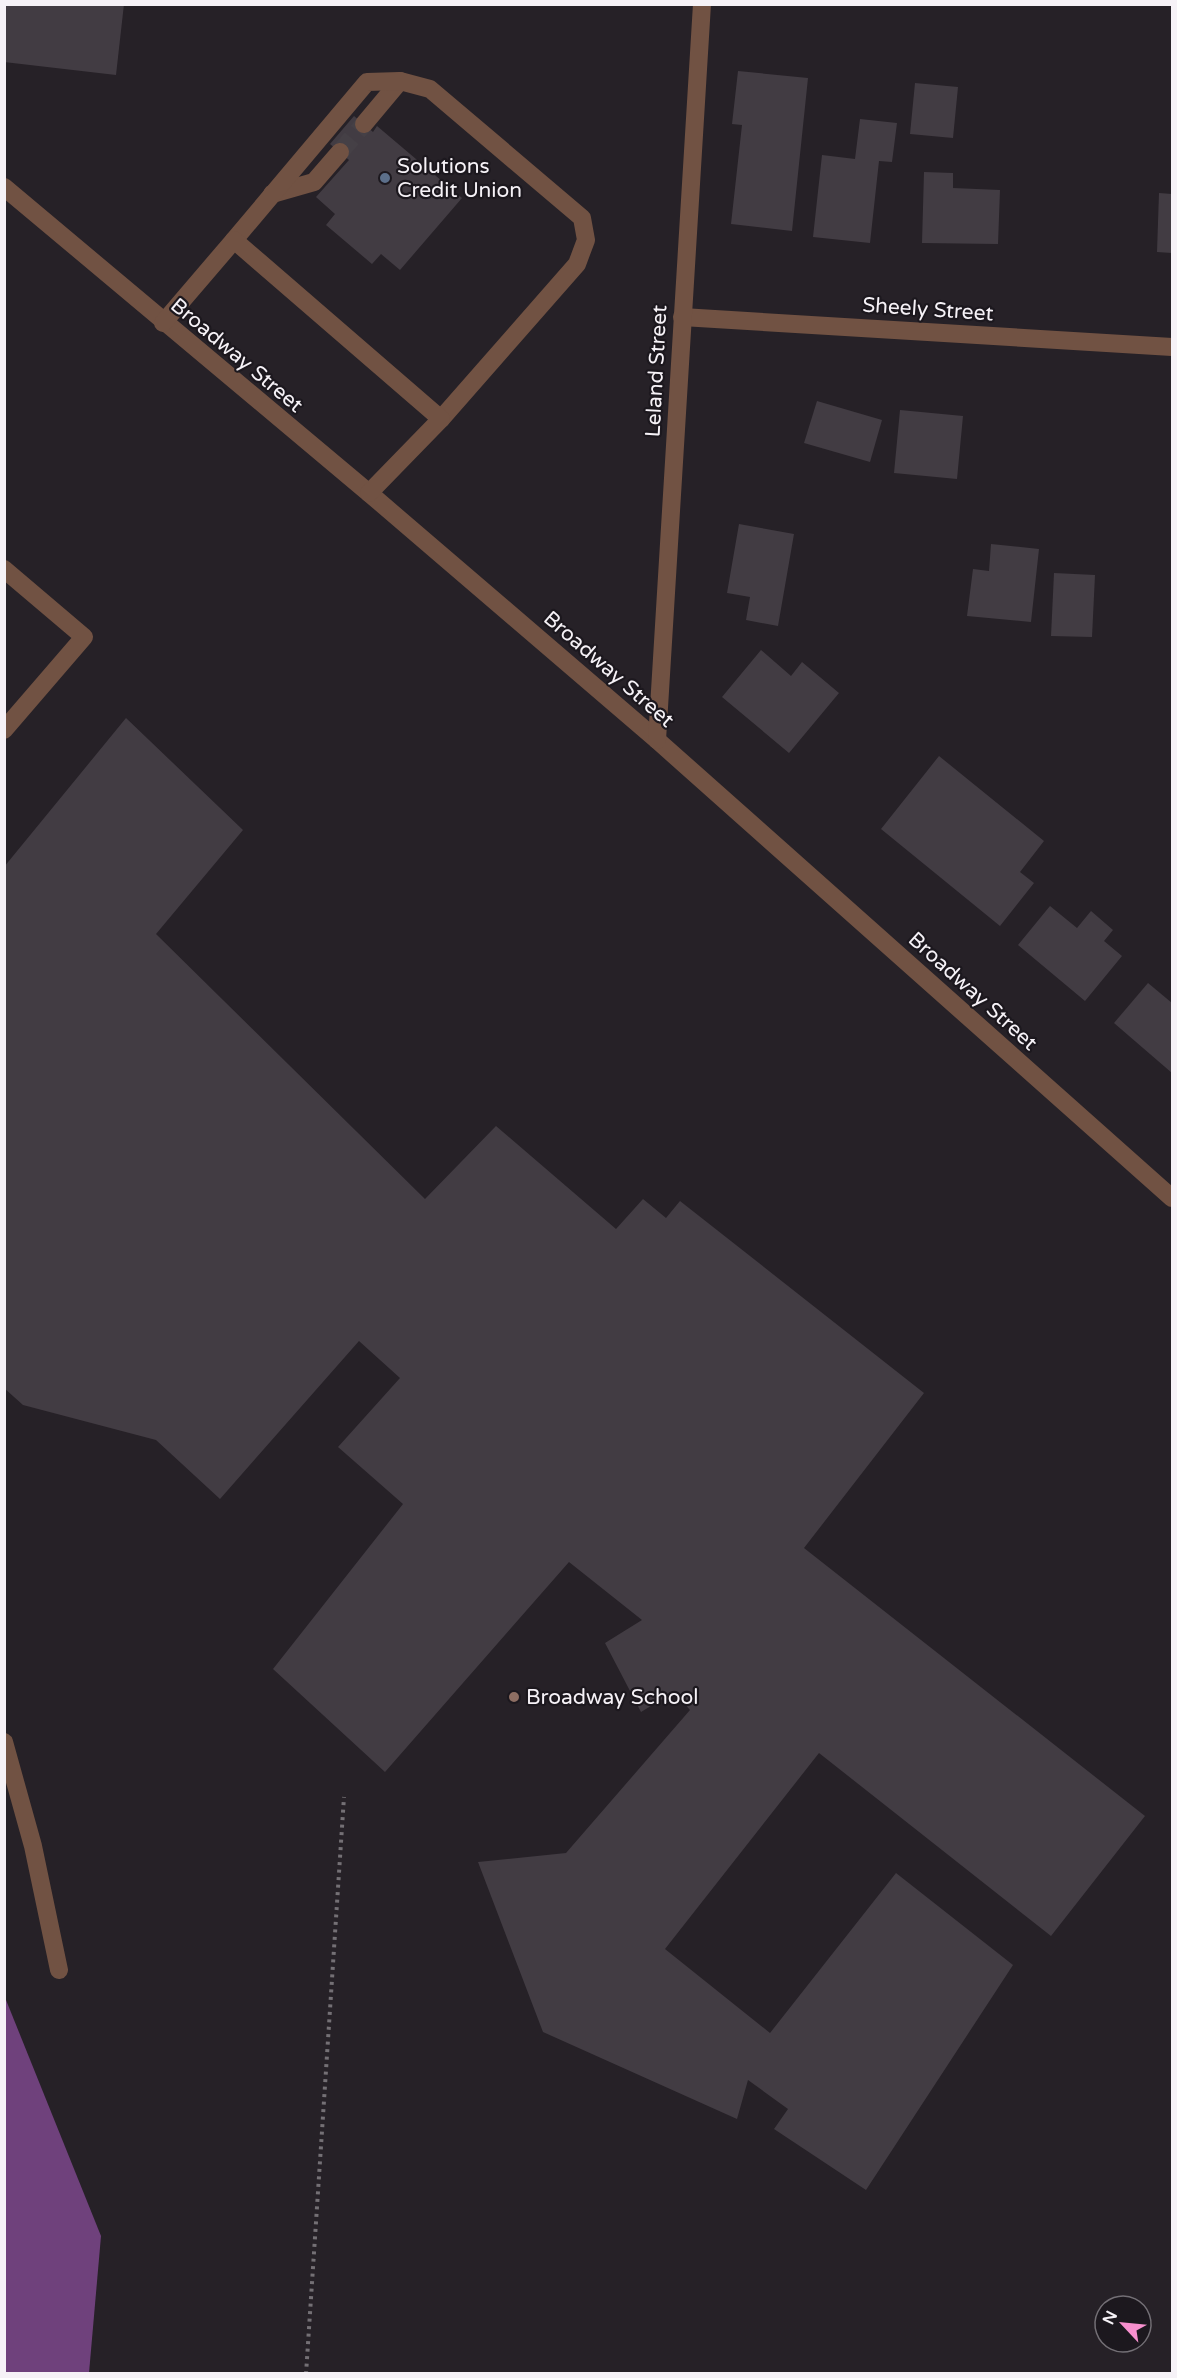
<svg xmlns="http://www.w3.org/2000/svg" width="1177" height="2378" font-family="'Varela Round',sans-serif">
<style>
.forest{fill:#6f417c}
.building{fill:#423c43}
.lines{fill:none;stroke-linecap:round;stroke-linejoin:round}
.minor-tunnel{stroke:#454046;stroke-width:18;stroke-dasharray:18 9;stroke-linecap:butt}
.path{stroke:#747075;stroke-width:4;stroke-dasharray:3 4.5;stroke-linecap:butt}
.minor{stroke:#715243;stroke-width:18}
.service-dot{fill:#5c6f8a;stroke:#1c181e;stroke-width:2}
.education-dot{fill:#8d6e63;stroke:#1c181e;stroke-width:2}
.labels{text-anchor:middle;stroke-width:4.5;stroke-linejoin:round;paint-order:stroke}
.poi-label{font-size:21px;fill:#f6f2f7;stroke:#1c181e;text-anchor:start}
.street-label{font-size:21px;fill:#f6f2f7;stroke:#1c181e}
</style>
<rect width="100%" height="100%" fill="#262127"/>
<polygon class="forest" points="4,1995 101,2236 89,2373 5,2373"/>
<g class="building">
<polygon points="4,4 124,4 116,75 4,62"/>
<polygon points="738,71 808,78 792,231 731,224 742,125 732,124"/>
<polygon points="915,83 958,87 953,138 910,134"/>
<polygon points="354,116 373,132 377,126 462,198 400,270 381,254 372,264 326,225 335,214 316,197 349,160 330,144"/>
<polygon points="860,119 897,123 892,162 879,161 870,243 813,237 822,155 855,159"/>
<polygon points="924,172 953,173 953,188 1000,190 998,244 922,243"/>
<polygon points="1159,193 1172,194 1172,253 1157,252"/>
<polygon points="817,401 882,420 870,462 804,443"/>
<polygon points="900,410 963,416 957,479 894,473"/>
<polygon points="739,524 794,534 778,626 746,620 750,597 727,593"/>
<polygon points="991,544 1039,549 1031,622 967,616 973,569 989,571"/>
<polygon points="1054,573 1095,575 1092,637 1051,636"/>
<polygon points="761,650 791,676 802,662 839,693 789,753 722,697"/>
<polygon points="126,718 243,830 156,934 425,1199 496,1126 616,1229 643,1199 666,1218 680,1201 924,1393 804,1548 1145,1816 1051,1936 819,1753 665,1949 770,2033 896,1873 1013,1965 866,2190 774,2129 788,2109 748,2080 737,2119 543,2032 478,1862 566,1853 690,1710 674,1692 641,1712 605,1643 642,1620 569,1562 385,1772 273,1669 403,1504 338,1447 400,1378 359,1341 220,1499 156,1440 23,1405 4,1388 4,867"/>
<polygon points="939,756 1044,841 1020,872 1034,883 1000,926 881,829"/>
<polygon points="1050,906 1077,928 1091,911 1113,930 1104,941 1122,956 1085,1001 1018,945"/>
<polygon points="1148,983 1172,1003 1172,1073 1114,1023"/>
</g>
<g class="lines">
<polyline class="minor-tunnel" points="340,152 364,124"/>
<polyline class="path" points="306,2374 344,1797"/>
<g class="minor">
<polyline points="364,124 400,81"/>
<polyline points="4,187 369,493 657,740 1172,1198"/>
<polyline points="272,194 314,182 340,152"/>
<polyline points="234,240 367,82 400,81 430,89 582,218 586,240 577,264 441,419"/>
<polyline points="682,317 1172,347"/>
<polyline points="163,323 234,240 441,419 369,493"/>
<polyline points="4,569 84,637 4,730"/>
<polyline points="657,740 702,4"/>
<polyline points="4,1742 33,1846 59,1970"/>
</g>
</g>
<circle class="service-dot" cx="385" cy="178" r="6"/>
<circle class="education-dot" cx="514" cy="1697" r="6"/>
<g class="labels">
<g class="poi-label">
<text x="397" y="173">Solutions<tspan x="397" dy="24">Credit Union</tspan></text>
<text x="526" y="1704">Broadway School</text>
</g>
<g class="street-label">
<text transform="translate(928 309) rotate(4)" y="7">Sheely Street</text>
<text transform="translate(237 355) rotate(40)" y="7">Broadway Street</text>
<text transform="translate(656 371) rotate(-87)" y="7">Leland Street</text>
<text transform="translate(609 669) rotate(41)" y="7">Broadway Street</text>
<text transform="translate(973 991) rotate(42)" y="7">Broadway Street</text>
</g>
</g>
<rect width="1177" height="2378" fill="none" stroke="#f6f2f7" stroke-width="12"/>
<g transform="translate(1123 2324) rotate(296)"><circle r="28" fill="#1c181e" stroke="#736f75" stroke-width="1.5"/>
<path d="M0-4.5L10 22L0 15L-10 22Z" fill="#f790ce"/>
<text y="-9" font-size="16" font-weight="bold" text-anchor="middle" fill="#f6f2f7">N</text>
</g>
</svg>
